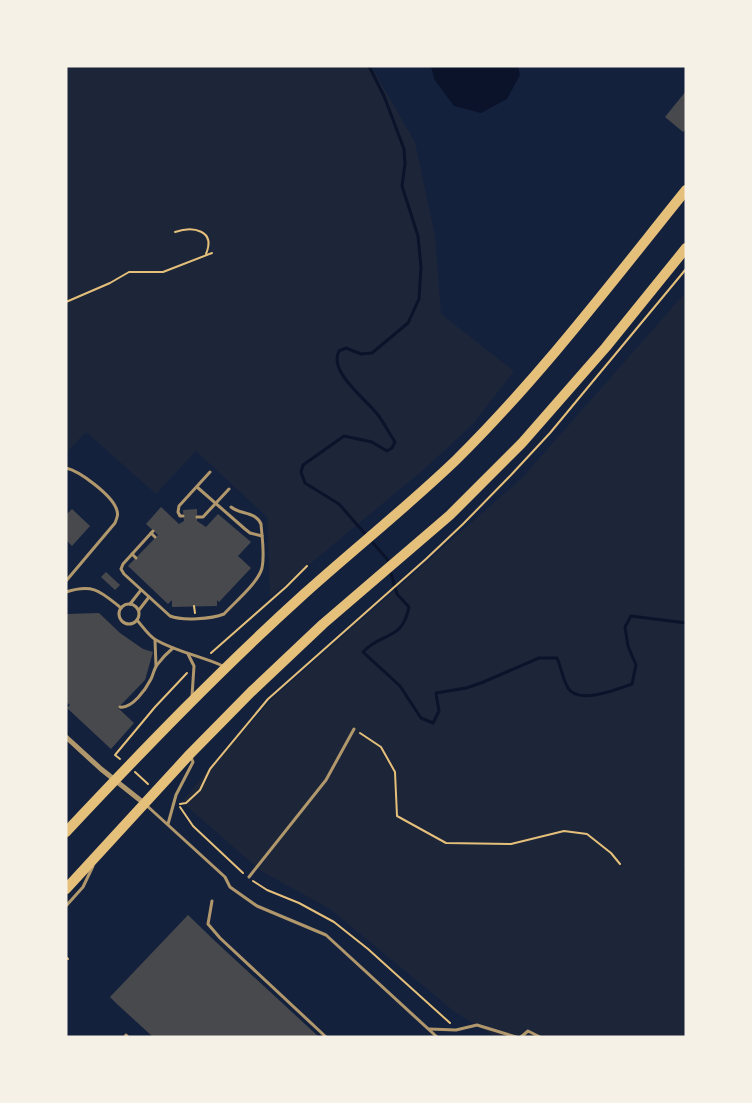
<svg xmlns="http://www.w3.org/2000/svg" width="752" height="1103" font-family="'Noto Sans',sans-serif">
<style>
.green{fill:#1d2539}
.water{fill:#0b132b}
.lines{fill:none;stroke-linecap:round;stroke-linejoin:round}
.stream{stroke:#0b132b;stroke-width:3}
.building{fill:#48494c}
.path{stroke:#e5c07b;stroke-width:2}
.service{stroke:#b1986c;stroke-width:3}
.minor{stroke:#b1986c;stroke-width:5}
.trunk{stroke:#e5c07b;stroke-width:10}
</style>
<rect width="100%" height="100%" fill="#14213d"/>
<g class="green">
<polygon points="66,66 371,66 415,142 435,236 441,314 514,371 473,424 422,471 270,597 267,517 196,451 156,494 86,432 66,453"/>
<polygon points="686,292 686,1037 496,1037 456,1013 330,909 261,871 182,802 212,765 276,695 522,478"/>
</g>
<polygon class="water" points="431,66 518,66 520,75 507,99 481,113 454,106 434,79"/>
<g class="lines">
<g class="stream">
<path d="M 369,66 L 384,96 L 404,149 L 405,164 L 402,186 L 418,236 L 421,267 L 419,299 L 408,323 L 372,353 L 361,354 L 346,348 L 339,351 C 328,372 366,399 378,415 C 384,423 389,433 395,442 L 392,448 L 387,451 L 372,442 L 344,436 L 303,465 L 301,472 L 305,483 L 339,504 L 387,559 L 389,564"/>
<path d="M 390,570 L 397,594 L 409,607 C 402,642 382,631 363,652 L 400,686 L 421,718 L 433,723 L 439,711 L 436,693 L 466,688 L 481,683 L 539,658 L 557,658 C 561,667 563,680 568,688 C 578,705 618,689 632,684 L 636,665 L 628,646 L 625,627 L 631,616 L 686,623"/>
<polyline points="686,870 686,872"/>
</g>
</g>
<g class="building">
<polygon points="686,91 686,129 683,132 665,117"/>
<polygon points="161,507 179,524 184,521 183,510 197,509 197,521 206,527 218,514 251,542 238,556 251,568 219,602 217,600 217,606 172,607 172,600 168,604 128,566 158,535 146,524"/>
<polygon points="72,509 90,526 72,546 66,540 66,515"/>
<polygon points="106,572 120,585 115,590 101,577"/>
<polygon points="99,613 120,633 143,649 153,652 145,680 118,708 134,723 111,749 67,708 70,705 66,702 66,614"/>
<polygon points="188,915 216,942 319,1037 153,1037 117,1004 110,997"/>
</g>
<g class="lines">
<g class="path">
<path d="M 175,232 C 193,226 216,230 206,254"/>
<polyline points="66,302 110,283 129,272 163,272 212,253"/>
<polyline points="194,606 195,613"/>
<polyline points="211,653 286,587 307,566"/>
<polyline points="360,733 381,747 395,772 397,816 446,843 511,844 564,831 587,834 611,853 620,864"/>
<polyline points="120,759 115,755 155,707 187,673"/>
<polyline points="135,772 148,784"/>
<polyline points="180,804 186,803 200,790 210,769 268,699 426,559 463,524 511,475 550,433 686,269"/>
<polyline points="180,807 193,826 243,873"/>
<polyline points="253,881 267,890 299,903 334,922 368,949 450,1023"/>
<polyline points="66,957 68,959"/>
</g>
<g class="service">
<path d="M 66,468 C 80,471 111,495 116,508 C 119,514 117,518 115,523 L 66,581"/>
<polyline points="197,487 245,529 250,533 262,536"/>
<polyline points="183,516 180,516 178,512 179,506 210,472"/>
<polyline points="197,517 203,517 229,489"/>
<path d="M 153,531 L 123,564 L 121,569 L 124,574 L 170,616 C 182,621 212,619 224,614 C 235,602 258,583 262,568 C 265,554 262,538 261,524 C 255,511 241,515 231,507"/>
<polyline points="151,533 155,537"/>
<polyline points="132,554 136,558"/>
<path d="M 66,592 C 94,583 101,592 121,608"/>
<polyline points="130,604 141,590"/>
<circle cx="129" cy="614" r="10"/>
<polyline points="139,610 149,597"/>
<path d="M 137,620 C 143,627 149,636 156,640 C 177,652 201,656 223,666"/>
<polyline points="155,640 156,666"/>
<polyline points="188,654 194,666 192,696"/>
<path d="M 120,707 C 132,709 146,689 151,679 C 153,675 154,669 157,665 C 162,658 167,653 173,648"/>
<polyline points="145,804 225,877 230,887 257,906 326,935 437,1037"/>
<polyline points="168,824 176,795 193,762 191,757"/>
<polyline points="249,877 326,780 354,729"/>
<polyline points="212,901 208,924 220,938 326,1037"/>
<polyline points="66,906 83,887 93,866"/>
<polyline points="429,1029 456,1030 477,1025 516,1037"/>
<polyline points="125,1037 126,1035 128,1037"/>
<polyline points="521,1037 528,1031 540,1037"/>
</g>
<polyline class="minor" points="66,737 101,769 145,804"/>
<g class="trunk">
<path d="M 66,832 C 143,750 221,669 304,594 C 354,549 407,507 456,460 C 540,377 612,282 686,190"/>
<polyline points="66,889 190,754 251,692 323,624 450,515 522,443 606,347 686,248"/>
</g>
</g>
<rect width="752" height="1103" fill="none" stroke="#f6f1e7" stroke-width="135"/>
</svg>
